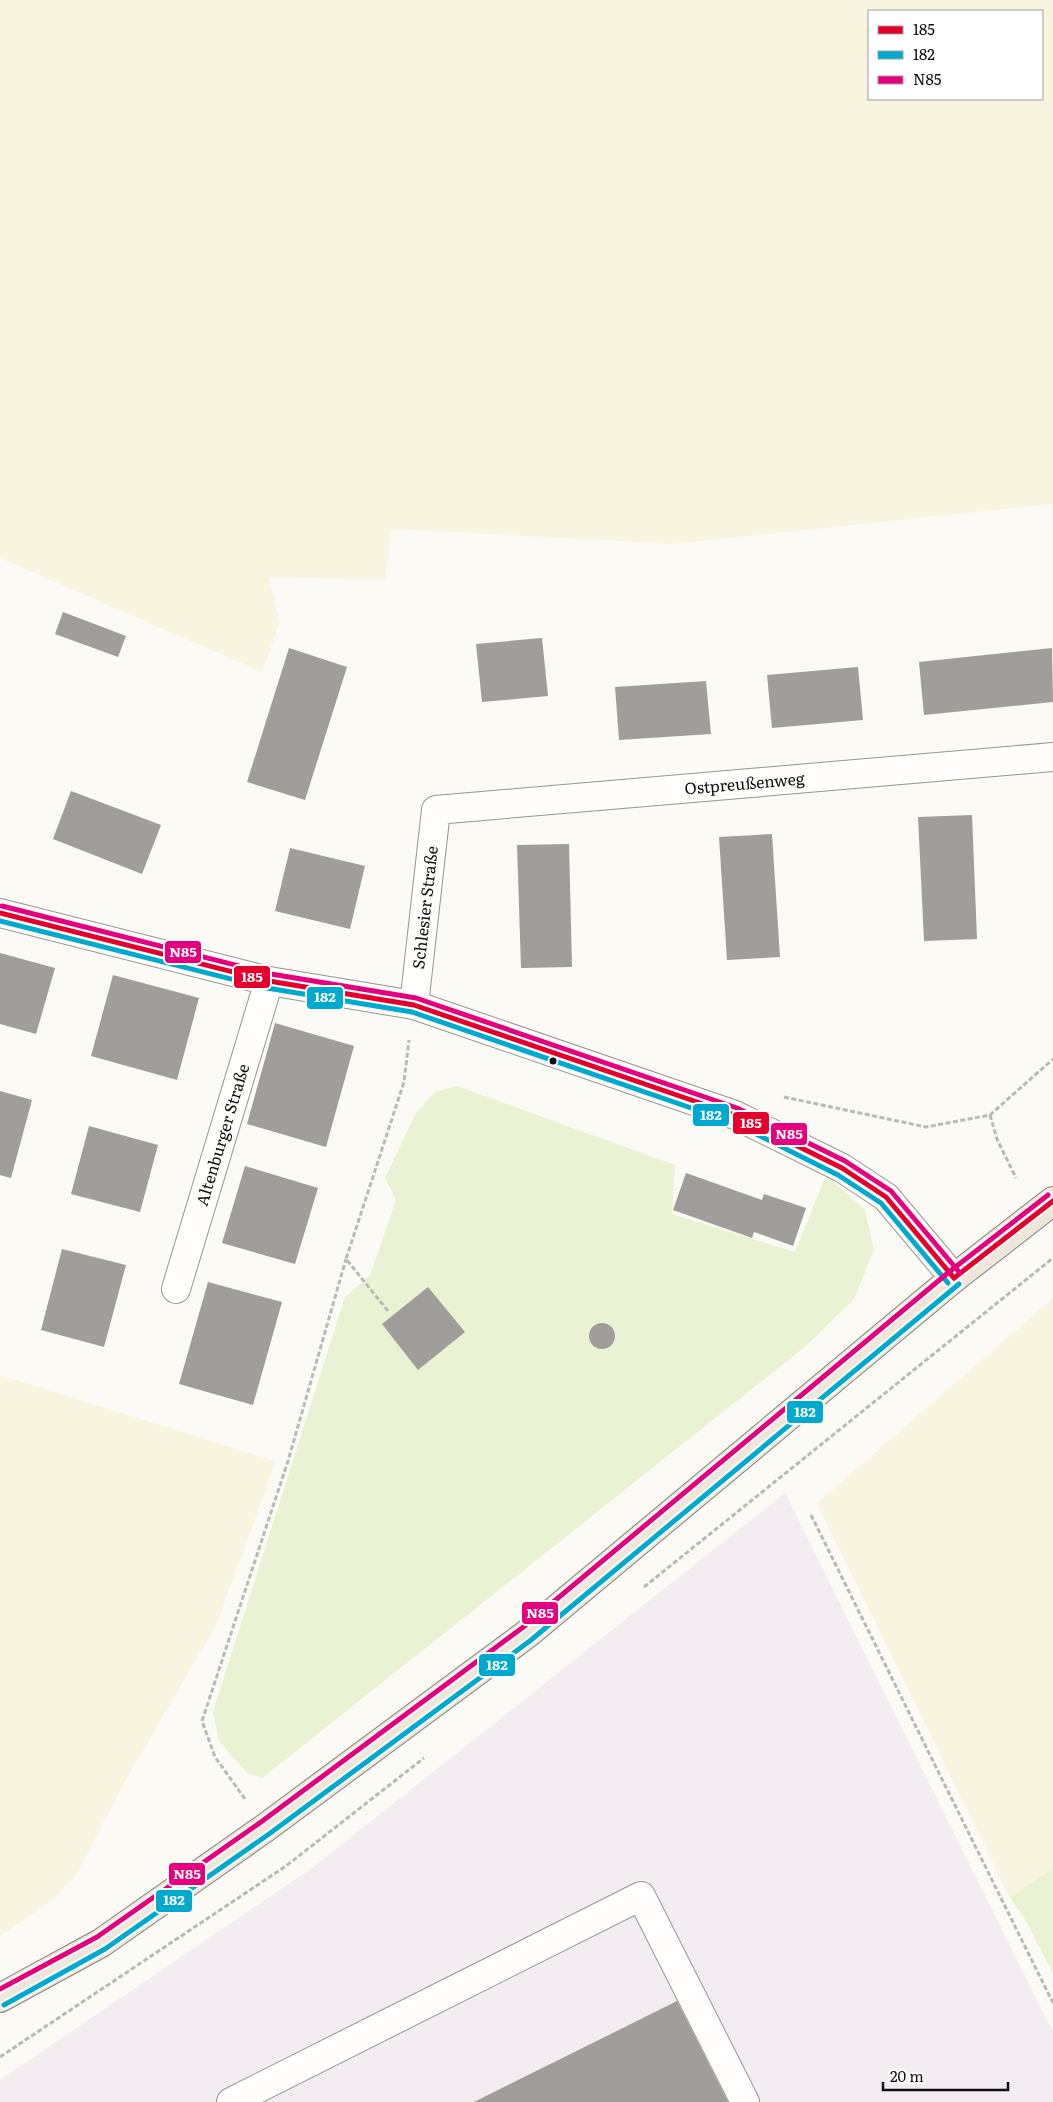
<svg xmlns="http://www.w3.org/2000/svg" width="1053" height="2102" font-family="Literata,serif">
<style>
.industrial{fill:#f3edf1}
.farmland{fill:#f9f4e0;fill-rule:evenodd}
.green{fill:#e9f3d3}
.building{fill:#a09d9a}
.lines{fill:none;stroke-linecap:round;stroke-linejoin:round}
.minor-casing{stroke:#969592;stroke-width:30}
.major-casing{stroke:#83827f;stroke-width:30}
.path{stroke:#b9b9b8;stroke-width:3;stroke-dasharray:5 2.5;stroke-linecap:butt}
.minor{stroke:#fffefd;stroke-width:28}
.major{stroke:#eee6d9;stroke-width:28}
.bus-1-casing{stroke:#fff;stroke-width:9}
.bus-2-casing{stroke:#fff;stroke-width:9}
.bus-3-casing{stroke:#fff;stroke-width:9}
.bus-1{stroke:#e4002b;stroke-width:5}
.bus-2{stroke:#00a9ce;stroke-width:5}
.bus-3{stroke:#e5007d;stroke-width:5}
.bus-dot{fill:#0f0f0f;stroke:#fff;stroke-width:2}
.labels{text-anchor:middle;stroke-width:5;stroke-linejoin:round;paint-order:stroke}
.street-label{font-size:16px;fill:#0f0f0f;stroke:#fff}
.line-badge{stroke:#fff;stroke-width:2}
.badge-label{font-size:14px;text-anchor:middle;font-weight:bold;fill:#fff}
</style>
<rect width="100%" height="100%" fill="#fcfaf4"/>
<polygon class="industrial" points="785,1493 1053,2032 1053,2102 0,2102 0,2080 312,1868"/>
<g class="farmland">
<path d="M 0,0 L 1053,0 L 1053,504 L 673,544 L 392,529 L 385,580 L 269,577 L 280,622 L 262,672 L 0,558 ZM 1042,11 L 1042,99 L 869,99 L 869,11 Z"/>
<polygon points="1053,1298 1053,1868 1010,1898 817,1503"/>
<polygon points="0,1375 275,1461 264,1495 216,1625 124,1783 77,1873 54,1899 0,1936"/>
</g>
<g class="green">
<polygon points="457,1086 675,1165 672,1214 795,1252 826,1175 865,1210 874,1250 854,1299 806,1346 262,1778 247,1773 219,1741 213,1712 345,1297 370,1275 396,1200 385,1178 416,1113 435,1092"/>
<polygon points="1053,1868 1053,1974 1025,1919 1010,1898"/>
</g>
<g class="building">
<polygon points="63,612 126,636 118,657 55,634"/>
<polygon points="542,638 548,696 482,702 476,644"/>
<polygon points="289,648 347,667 305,800 247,782"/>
<polygon points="1052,648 1053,702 924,715 919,662"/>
<polygon points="858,667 863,720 772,728 767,675"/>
<polygon points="706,681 711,734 619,740 615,687"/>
<polygon points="71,791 161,825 142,874 53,839"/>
<polygon points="972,815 977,939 924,941 918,817"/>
<polygon points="772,834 780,957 727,960 719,837"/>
<polygon points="569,844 572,967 521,968 517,845"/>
<polygon points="290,848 365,866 350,929 275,911"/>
<polygon points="0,953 55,968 36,1034 0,1024"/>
<polygon points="113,975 199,998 177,1080 91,1056"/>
<polygon points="275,1023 354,1046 326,1147 247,1124"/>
<polygon points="0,1091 32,1100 11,1178 0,1175"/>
<polygon points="89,1126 158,1145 140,1212 71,1194"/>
<polygon points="245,1166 318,1188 295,1264 222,1243"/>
<polygon points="686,1173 762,1200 764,1194 806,1208 793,1246 754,1232 752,1238 673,1210"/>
<polygon points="62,1249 126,1265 104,1347 41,1330"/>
<polygon points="208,1282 282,1302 253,1405 179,1384"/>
<polygon points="428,1287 465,1332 418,1370 382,1324"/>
<circle cx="602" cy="1336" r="13"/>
<polygon points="677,2001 728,2102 474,2102"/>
</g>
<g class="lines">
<defs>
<g id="minor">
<polyline points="0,913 269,981 414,1005 735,1115 842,1168 886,1197 954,1278"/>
<path id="s1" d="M 414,1005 L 436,810 L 1053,757"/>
<path id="s2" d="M 176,1289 L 269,981"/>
<polyline points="231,2102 641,1896 745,2102"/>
</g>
<polyline id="major" points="0,1998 101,1943 265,1828 527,1634 954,1278 1053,1201"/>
</defs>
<use href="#minor" class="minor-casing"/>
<use href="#major" class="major-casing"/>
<g class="path">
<polyline points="784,1097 926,1127 990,1115 1053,1059"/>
<polyline points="990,1115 997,1139 1016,1178"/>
<polyline points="388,1311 346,1259 404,1082 409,1040"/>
<polyline points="811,1515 1053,2003"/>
<polyline points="644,1587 1053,1258"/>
<polyline points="245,1799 215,1757 202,1721 288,1461 346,1259"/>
<polyline points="0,2057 286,1866 424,1758"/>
</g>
<use href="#minor" class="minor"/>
<use href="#major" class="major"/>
<defs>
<g id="bus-1">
<polyline points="0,913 269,981 414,1005 735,1115 842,1168 886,1197 954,1278"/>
<polyline points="954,1278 1053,1201"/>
</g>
<g id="bus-2">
<polyline points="0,921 267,988 412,1012 732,1122 838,1175 881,1203 948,1283"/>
<polyline points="4,2005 105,1949 269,1834 531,1640 959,1284"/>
</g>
<g id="bus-3">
<polyline points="2,906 271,974 416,998 737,1108 845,1161 891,1191 960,1273"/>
<polyline points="0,1989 97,1937 261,1822 522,1628 949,1272 1048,1195"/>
</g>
</defs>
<use href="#bus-1" class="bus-1-casing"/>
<use href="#bus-2" class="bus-2-casing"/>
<use href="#bus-3" class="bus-3-casing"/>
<use href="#bus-1" class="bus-1"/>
<use href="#bus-2" class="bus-2"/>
<use href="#bus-3" class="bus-3"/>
</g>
<circle class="bus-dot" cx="553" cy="1061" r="4.5"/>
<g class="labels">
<g class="street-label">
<text dy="6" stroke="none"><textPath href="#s1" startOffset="506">Ostpreußenweg</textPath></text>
<text dy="6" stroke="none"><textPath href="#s1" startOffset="98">Schlesier Straße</textPath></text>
<text dy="6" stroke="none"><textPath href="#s2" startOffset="161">Altenburger Straße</textPath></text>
</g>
</g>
<g class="line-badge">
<rect x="164" y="940" width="38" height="24" rx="5" fill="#e5007d"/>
<rect x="233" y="965" width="38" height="24" rx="5" fill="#e4002b"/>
<rect x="306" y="986" width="38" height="24" rx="5" fill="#00a9ce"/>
<rect x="692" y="1103" width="38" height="24" rx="5" fill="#00a9ce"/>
<rect x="732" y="1111" width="38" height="24" rx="5" fill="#e4002b"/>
<rect x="770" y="1122" width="38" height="24" rx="5" fill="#e5007d"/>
<rect x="786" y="1400" width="38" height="24" rx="5" fill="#00a9ce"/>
<rect x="521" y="1601" width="38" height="24" rx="5" fill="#e5007d"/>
<rect x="478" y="1653" width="38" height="24" rx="5" fill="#00a9ce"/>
<rect x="168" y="1862" width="38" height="24" rx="5" fill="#e5007d"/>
<rect x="155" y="1889" width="38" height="24" rx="5" fill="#00a9ce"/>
</g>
<g class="badge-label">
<text x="183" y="957">N85</text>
<text x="252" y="982">185</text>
<text x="325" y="1002">182</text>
<text x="711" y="1120">182</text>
<text x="751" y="1128">185</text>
<text x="789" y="1139">N85</text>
<text x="805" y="1417">182</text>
<text x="540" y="1618">N85</text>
<text x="497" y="1670">182</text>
<text x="187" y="1879">N85</text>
<text x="174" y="1905">182</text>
</g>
<rect x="868" y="10" width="175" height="90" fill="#ffffff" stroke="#9f9f9f"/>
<rect x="878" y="26" width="25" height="8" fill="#e4002b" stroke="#9f9f9f"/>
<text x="913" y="35" font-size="15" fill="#0f0f0f">185</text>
<rect x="878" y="51" width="25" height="8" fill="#00a9ce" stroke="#9f9f9f"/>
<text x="913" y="60" font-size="15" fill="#0f0f0f">182</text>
<rect x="878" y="76" width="25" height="8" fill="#e5007d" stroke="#9f9f9f"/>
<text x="913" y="85" font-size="15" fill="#0f0f0f">N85</text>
<path d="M883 2082v8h125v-8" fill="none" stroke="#0f0f0f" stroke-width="2.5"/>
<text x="890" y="2082" font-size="15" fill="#0f0f0f" stroke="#ffffff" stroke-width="4" paint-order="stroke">20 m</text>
</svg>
